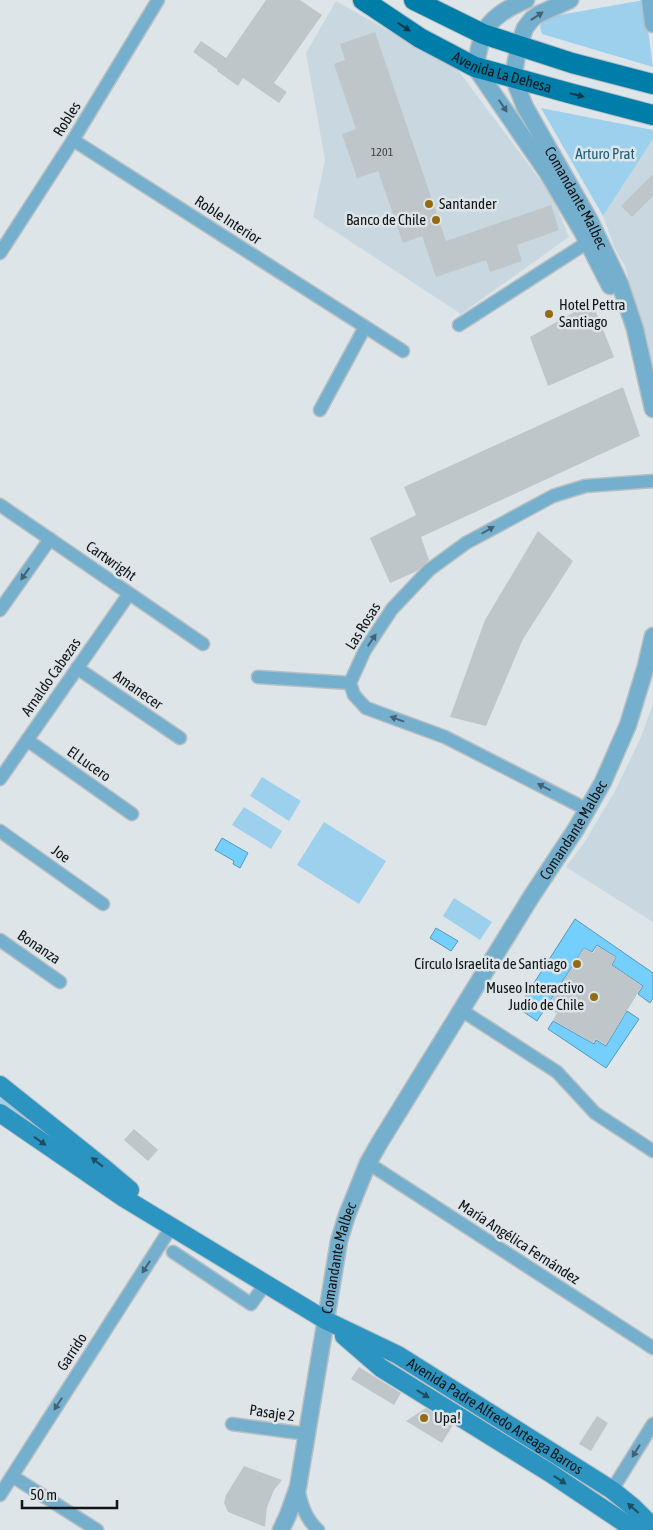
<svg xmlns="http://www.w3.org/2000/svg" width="653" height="1530" font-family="'Asap Condensed',sans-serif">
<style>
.built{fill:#c9d8e0}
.green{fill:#9cd0ec}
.water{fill:#75cffc;stroke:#5797b7}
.building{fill:#bfc6ca}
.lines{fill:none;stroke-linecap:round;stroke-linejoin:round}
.minor-casing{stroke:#b8bfc3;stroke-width:15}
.tertiary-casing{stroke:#b8bfc3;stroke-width:19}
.secondary-casing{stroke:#b8bfc3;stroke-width:20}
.primary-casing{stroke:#b8bfc3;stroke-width:22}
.minor{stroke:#75afce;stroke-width:12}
.tertiary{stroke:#75afce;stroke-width:16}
.secondary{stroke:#2c94c1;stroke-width:18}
.primary{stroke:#007eaa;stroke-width:20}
.oneway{fill:#446272}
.oneway2{fill:#0c394a}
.oneway3{fill:#1e4e63}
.poi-dot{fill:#926b13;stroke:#dde5e9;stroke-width:2}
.labels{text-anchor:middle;stroke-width:5;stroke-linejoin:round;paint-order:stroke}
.number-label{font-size:12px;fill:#3d4043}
.street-label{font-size:15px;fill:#121416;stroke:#dde5e9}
.park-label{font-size:15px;fill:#185e7c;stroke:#dde5e9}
.poi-label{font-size:15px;fill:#121416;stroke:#dde5e9;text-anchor:start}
</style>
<rect width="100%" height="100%" fill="#dde5e9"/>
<g class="built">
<polygon points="336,1 458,70 552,196 569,237 461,314 313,217 325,160 306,53"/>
<polygon points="653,139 653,369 625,266 615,249 603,216"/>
<polygon points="653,704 653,922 566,867 584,843 615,791 641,737"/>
</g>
<g class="green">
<polygon points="644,0 653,67 542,34 540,27 543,20 554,16"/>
<polygon points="541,108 653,130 653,139 603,216"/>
<polygon points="262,777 301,801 289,821 250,796"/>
<polygon points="244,807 282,831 271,849 232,825"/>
<polygon points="324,822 386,861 359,904 297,865"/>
<polygon points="454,898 492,922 480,940 443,916"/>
<polygon points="0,1087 60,1140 0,1103"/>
</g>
<g class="water">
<polygon points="222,838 248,853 240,868 233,864 234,861 215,850"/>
<polygon points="575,919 653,973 653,998 650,1003 638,994 643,986 612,965 616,957 597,945 592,952 584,948 537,1021 518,1008"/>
<polygon points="436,928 458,941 451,951 430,938"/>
<polygon points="627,1011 639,1019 606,1068 548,1029 553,1021 594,1044 596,1040 606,1046"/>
</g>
<g class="building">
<polygon points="266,0 300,0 322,15 274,83 287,92 279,103 243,78 238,86 217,71 218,70 193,52 201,41 226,58"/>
<polygon points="375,32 446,241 551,205 559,230 517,245 522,261 490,272 486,260 436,277 422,236 403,243 378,171 357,178 342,134 356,129 334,64 345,60 340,44"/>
<polygon points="653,174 653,196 632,217 621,206"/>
<polygon points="592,302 614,357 548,386 530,337"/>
<polygon points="623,387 640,436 421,537 429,560 417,571 390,583 370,538 416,515 404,487"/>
<polygon points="538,531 573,561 523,639 486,726 450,717 485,620"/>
<polygon points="597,946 616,957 611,965 642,986 606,1045 596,1039 593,1043 553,1020 557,1013 547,1007 584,948 593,953"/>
<polygon points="134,1129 158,1150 148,1161 124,1140"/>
<polygon points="359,1367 401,1393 394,1405 351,1379"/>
<polygon points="426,1408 453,1425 442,1443 406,1421"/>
<polygon points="597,1416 608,1423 591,1451 579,1444"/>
<polygon points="244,1466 282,1480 274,1490 267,1507 265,1527 228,1512 224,1503 226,1495"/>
</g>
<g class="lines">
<defs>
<g id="minor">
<polyline points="73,140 403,351"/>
<polyline points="0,253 73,140 158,0"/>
<polyline points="459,325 588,242"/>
<polyline points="320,410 365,327"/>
<polyline points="0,505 203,644"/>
<polyline points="0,610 50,539"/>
<polyline points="77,668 180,738"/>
<polyline points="258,677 350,683"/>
<polyline points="27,740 132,814"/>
<polyline points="0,779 129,594"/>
<polyline points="588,810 445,737 366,708 354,695 350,683 365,650 392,609 429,570 466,543 553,496 585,486 653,481"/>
<polyline points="0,831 103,904"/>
<polyline points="0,940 60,982"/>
<polyline points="461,1010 557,1072 595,1113 653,1151"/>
<polyline points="368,1163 653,1348"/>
<polyline points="173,1252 251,1304 266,1283"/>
<polyline points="232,1424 307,1434"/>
<polyline points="12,1476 97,1530"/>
<path d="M 298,1487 C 301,1504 305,1518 318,1530"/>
<polyline points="612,1490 653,1424"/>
<polyline points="0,1495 172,1226"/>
</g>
<g id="tertiary">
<path d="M 526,0 C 510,7 490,17 483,35 C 479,45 478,56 475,67 L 547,172 L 583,233 L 610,286"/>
<path id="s1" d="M 570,0 L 539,14 L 532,19 L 525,28 L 519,45 L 513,77 L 525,107 L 590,221 L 620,284 L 635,329 L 653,409"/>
<polyline points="650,0 653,24"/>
<path id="s2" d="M 281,1530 L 288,1515 L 298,1487 L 339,1241 L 347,1215 L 368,1163 L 380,1142 L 531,897 L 576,829 L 603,782 L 628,725 L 646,666 L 653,636"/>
</g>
<g id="secondary">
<polyline points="0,1085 104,1168 130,1190"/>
<path id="s3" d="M 0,1113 L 124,1198 L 327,1321 L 398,1355 L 612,1490 L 633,1507 L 653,1527"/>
<polyline points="344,1336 381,1368 550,1473 635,1530"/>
</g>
<g id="primary">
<path id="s4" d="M 363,0 L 420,38 L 475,67 L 569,93 L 653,115"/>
<polyline points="414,0 483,34 572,63 653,84"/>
</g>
</defs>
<use href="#minor" class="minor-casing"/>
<use href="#tertiary" class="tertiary-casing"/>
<use href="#secondary" class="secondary-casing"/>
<use href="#primary" class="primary-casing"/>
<use href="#minor" class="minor"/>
<use href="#tertiary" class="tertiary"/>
<use href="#secondary" class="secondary"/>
<use href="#primary" class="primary"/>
</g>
<defs><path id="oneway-solid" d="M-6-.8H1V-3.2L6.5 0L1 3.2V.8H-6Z" transform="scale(1.25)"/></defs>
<g class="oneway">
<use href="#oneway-solid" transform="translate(537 16) rotate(-33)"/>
<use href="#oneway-solid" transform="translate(503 106) rotate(56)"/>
<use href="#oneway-solid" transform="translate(488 530) rotate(-30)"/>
<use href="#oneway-solid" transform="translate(25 574) rotate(125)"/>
<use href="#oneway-solid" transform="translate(372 640) rotate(-56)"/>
<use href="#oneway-solid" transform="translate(397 719) rotate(-160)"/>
<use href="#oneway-solid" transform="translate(544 787) rotate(-153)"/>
<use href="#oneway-solid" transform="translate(146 1267) rotate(123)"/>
<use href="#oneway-solid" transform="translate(58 1404) rotate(123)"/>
<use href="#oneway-solid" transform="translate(636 1451) rotate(122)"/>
</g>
<g class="oneway2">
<use href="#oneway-solid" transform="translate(404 27) rotate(33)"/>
<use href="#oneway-solid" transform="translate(577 95) rotate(14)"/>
</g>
<g class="oneway3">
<use href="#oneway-solid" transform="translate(40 1141) rotate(35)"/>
<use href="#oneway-solid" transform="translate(97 1162) rotate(-142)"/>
<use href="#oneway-solid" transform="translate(423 1394) rotate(32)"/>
<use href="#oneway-solid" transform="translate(560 1480) rotate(33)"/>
<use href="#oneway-solid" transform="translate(633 1508) rotate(-139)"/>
</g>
<g class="poi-dot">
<circle cx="429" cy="204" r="5"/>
<circle cx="436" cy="220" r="5"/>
<circle cx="549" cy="314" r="5"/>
<circle cx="577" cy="964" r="5"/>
<circle cx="594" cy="997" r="5"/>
<circle cx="424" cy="1418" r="5"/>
</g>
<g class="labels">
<g class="number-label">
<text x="382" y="156">1201</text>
</g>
<g class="street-label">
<text dy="5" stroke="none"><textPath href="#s4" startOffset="158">Avenida La Dehesa</textPath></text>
<text transform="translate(67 119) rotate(-58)" y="5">Robles</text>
<text dy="5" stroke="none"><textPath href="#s1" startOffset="241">Comandante Malbec</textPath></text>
<text transform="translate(228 220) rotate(33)" y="5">Roble Interior</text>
<text transform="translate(111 561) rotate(35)" y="5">Cartwright</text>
<text transform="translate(363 626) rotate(-58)" y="5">Las Rosas</text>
<text transform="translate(51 677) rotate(-55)" y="5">Arnaldo Cabezas</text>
<text transform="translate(138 690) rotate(35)" y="5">Amanecer</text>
<text transform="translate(89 764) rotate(35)" y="5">El Lucero</text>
<text dy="5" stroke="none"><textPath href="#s2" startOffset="770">Comandante Malbec</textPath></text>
<text transform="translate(61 854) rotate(36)" y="5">Joe</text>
<text transform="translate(39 947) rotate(34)" y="5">Bonanza</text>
<text transform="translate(519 1242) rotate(33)" y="5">María Angélica Fernández</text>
<text dy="5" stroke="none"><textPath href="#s2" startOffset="279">Comandante Malbec</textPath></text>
<text transform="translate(72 1352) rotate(-57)" y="5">Garrido</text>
<text transform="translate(272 1413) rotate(8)" y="5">Pasaje 2</text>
<text dy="5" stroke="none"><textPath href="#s3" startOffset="581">Avenida Padre Alfredo Arteaga Barros</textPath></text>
</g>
<g class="park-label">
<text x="605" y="159">Arturo Prat</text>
</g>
<g class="poi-label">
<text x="439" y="209">Santander</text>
<text x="426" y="225" text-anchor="end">Banco de Chile</text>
<text x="559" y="310">Hotel Pettra<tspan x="559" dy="17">Santiago</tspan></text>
<text x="567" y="969" text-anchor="end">Círculo Israelita de Santiago</text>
<text x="584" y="993" text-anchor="end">Museo Interactivo<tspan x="584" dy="17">Judío de Chile</tspan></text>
<text x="434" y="1423">Upa!</text>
</g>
</g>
<path d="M22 1500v8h95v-8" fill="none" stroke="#121416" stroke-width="2.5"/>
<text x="30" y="1500" font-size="15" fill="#121416" stroke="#dde5e9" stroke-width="4" paint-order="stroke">50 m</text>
</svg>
